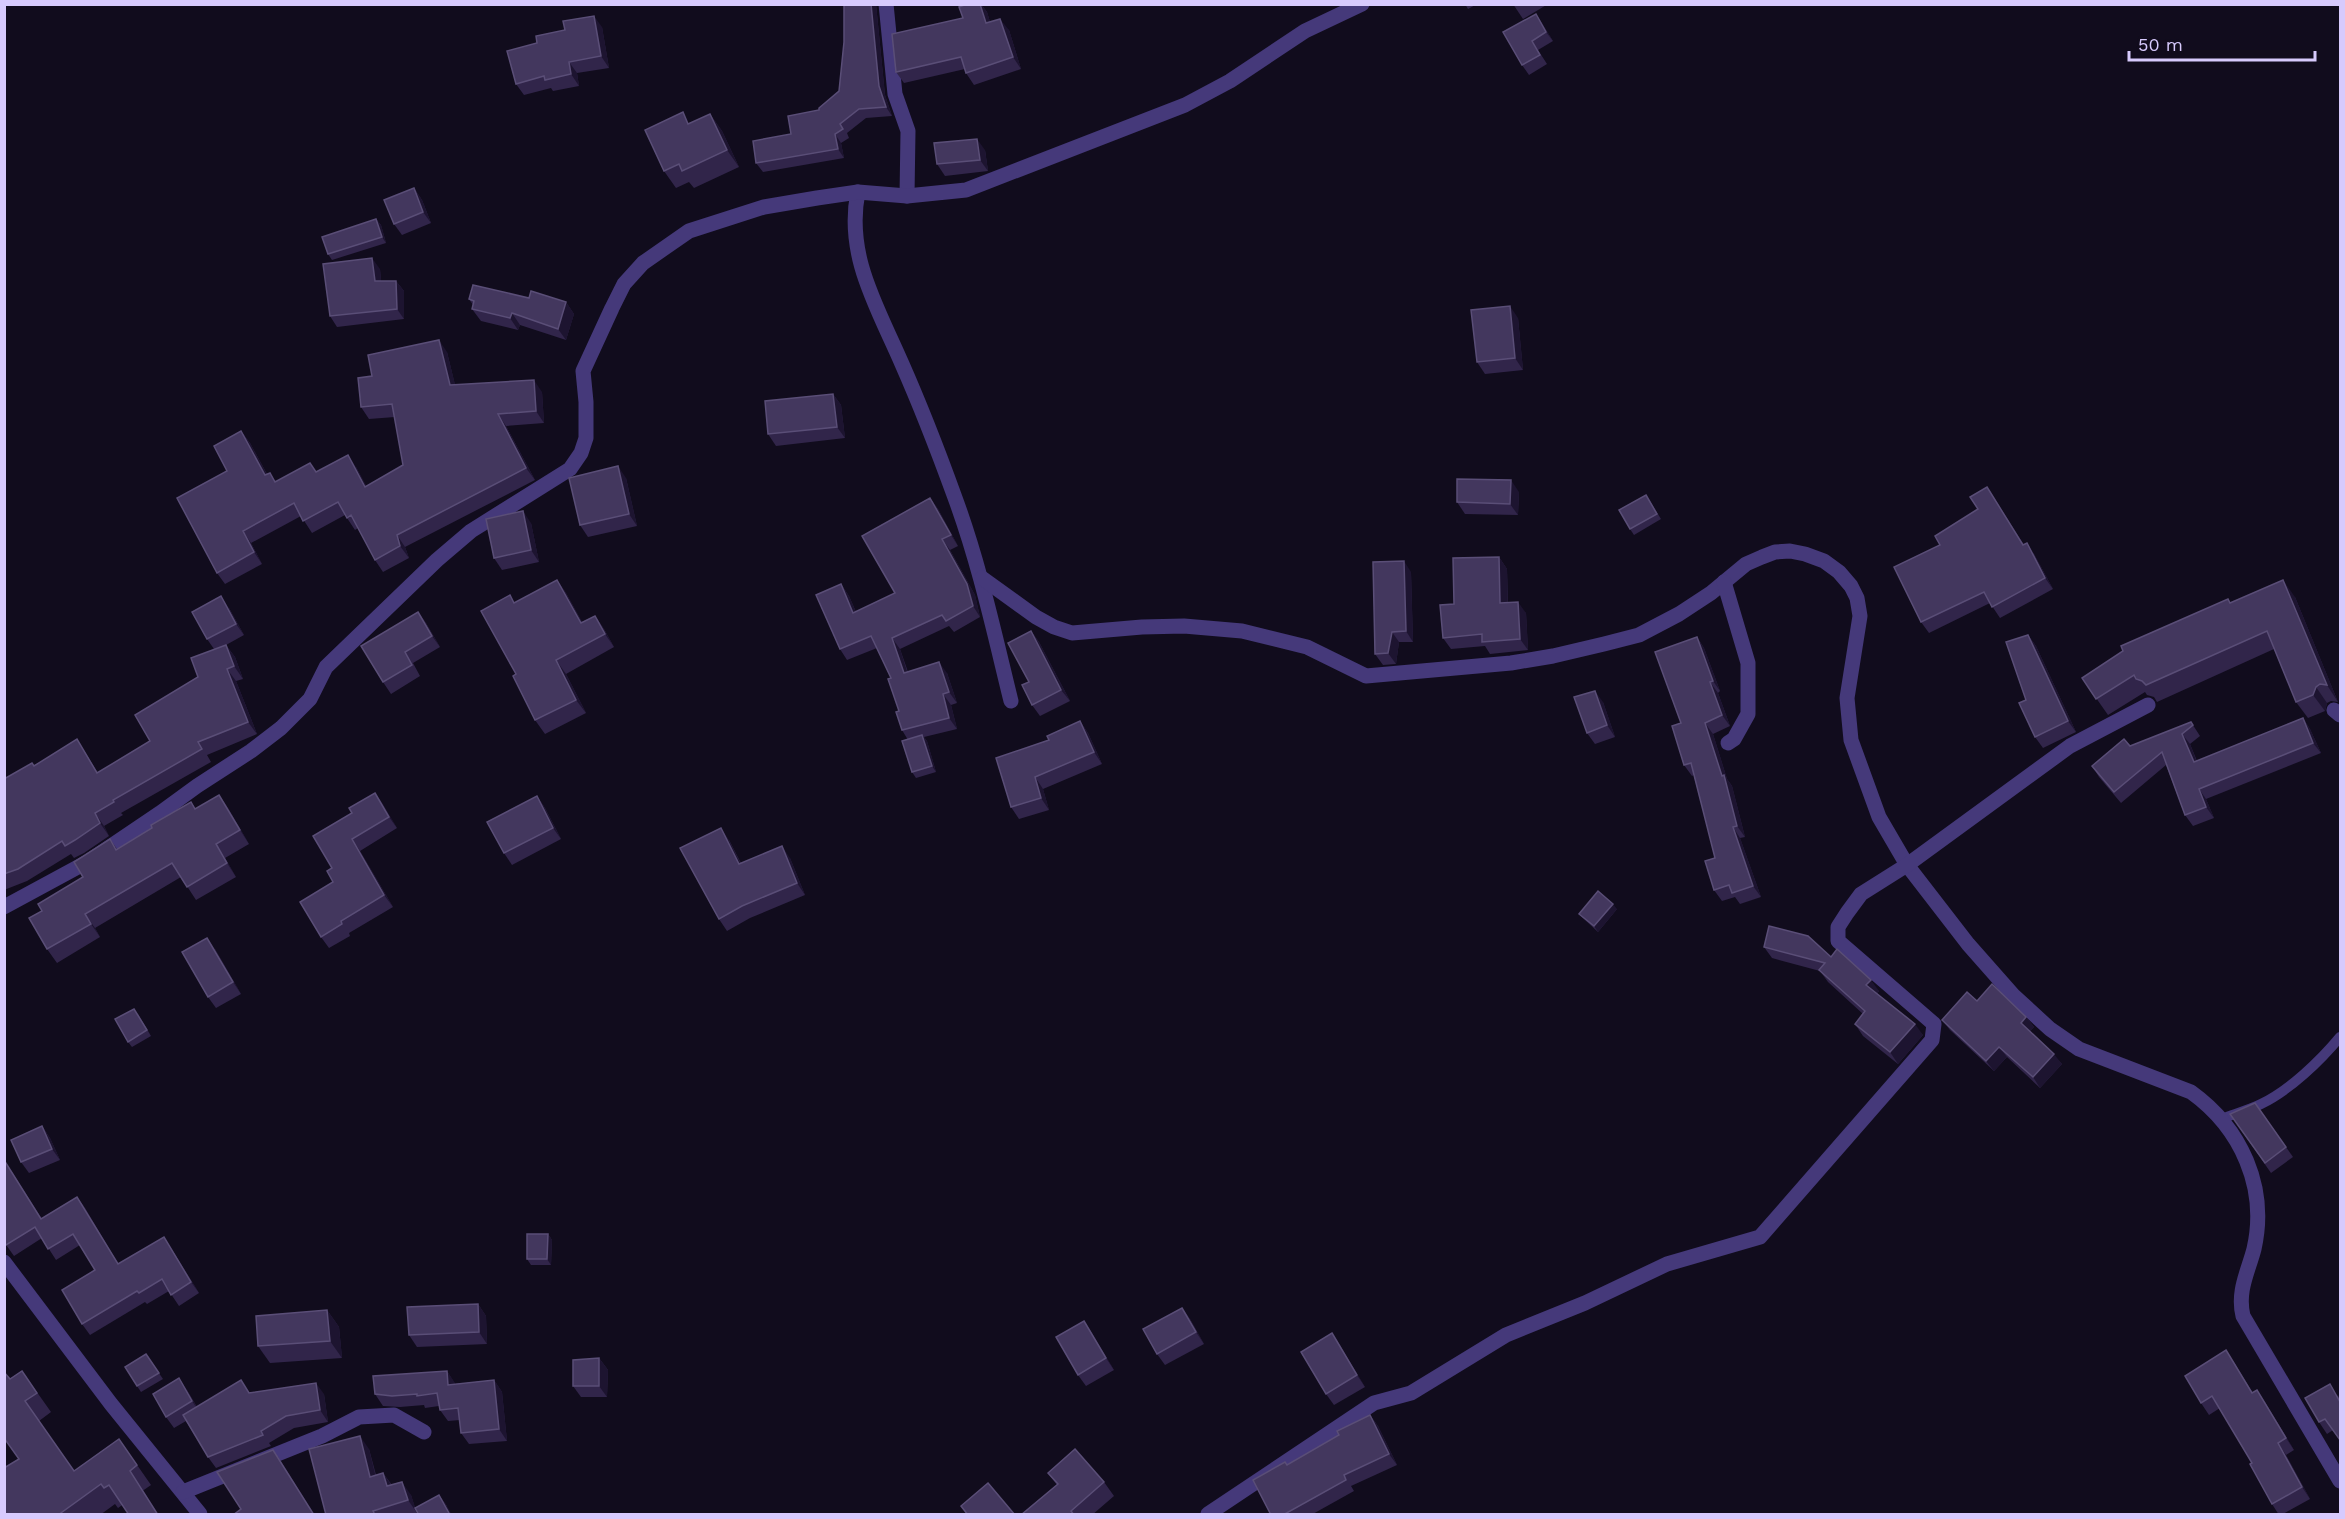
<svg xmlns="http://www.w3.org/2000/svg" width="2345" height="1519" font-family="'Work Sans',sans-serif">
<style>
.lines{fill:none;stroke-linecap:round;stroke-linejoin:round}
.lane{stroke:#45397a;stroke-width:10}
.street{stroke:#45397a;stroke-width:15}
.wall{fill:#31254a}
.shaded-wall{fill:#1d1430}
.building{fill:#43375e;stroke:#5a4e77;stroke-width:1.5}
</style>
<rect width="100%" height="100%" fill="#110c1d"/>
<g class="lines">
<path class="lane" d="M 2221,1119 C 2234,1114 2249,1110 2261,1104 C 2290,1090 2320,1061 2340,1037"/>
<g class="street">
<polyline points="886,4 895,94 908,131 907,196"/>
<path d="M 858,192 C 845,256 878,308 902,364 C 921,407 938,451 954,495 C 979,562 994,632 1011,701"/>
<path d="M 982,578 L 1036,617 L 1054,627 L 1072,633 L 1142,627 L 1184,626 L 1242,631 L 1307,647 L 1366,676 L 1511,663 L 1553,656 L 1604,644 L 1639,635 L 1679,614 L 1711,593 L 1746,564 L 1762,557 L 1775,552 L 1790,551 L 1805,554 L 1824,561 L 1839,572 L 1851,586 L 1857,598 L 1860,616 L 1847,698 L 1851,740 L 1879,817 L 1907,865 L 1968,944 L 2013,995 L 2050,1029 L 2079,1049 L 2191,1092 C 2241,1128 2268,1187 2254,1249 C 2248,1272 2237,1291 2243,1316 L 2340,1481"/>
<polyline points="1724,582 1748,663 1748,714 1734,739 1728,743"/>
<polyline points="2334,710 2340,715"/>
<polyline points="4,907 89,861 160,813 197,786 251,751 281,728 310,699 326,667 437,560 471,531 570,469 581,453 586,438 586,402 583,371 612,308 624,284 643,263 689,231 764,207 817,198 858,192 907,196 966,190 1185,105 1230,81 1305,31 1362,4"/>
<polyline points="4,1262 111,1404 200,1514"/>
<polyline points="183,1492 322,1436 359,1417 394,1415 424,1432"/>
<polyline points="1208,1514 1374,1403 1411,1393 1506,1335 1585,1303 1667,1264 1760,1237 1932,1040 1934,1024 1838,941 1838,927 1847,913 1861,894 1907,865 2070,746 2148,705"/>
</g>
</g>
<g class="wall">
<polygon points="876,4 885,95 892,116 866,118 847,133 849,138 841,143 844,158 763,172 756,163 819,110 839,91 844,42"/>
<polygon points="967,4 981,4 987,12 990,22 1009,30 1021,69 974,85 966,73 965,69 904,83 896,72 963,18"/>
<polygon points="1465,4 1477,4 1468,9"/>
<polygon points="1513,4 1548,4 1523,19"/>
<polygon points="1536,14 1553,41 1538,50 1547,64 1529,75 1522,65"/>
<polygon points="602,27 609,68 577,73 579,86 553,91 551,88 524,95 516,84"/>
<polygon points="710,114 722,131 739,167 694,188 689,182 676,188 664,171 691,123"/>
<polygon points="985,150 988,171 945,176 937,164"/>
<polygon points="414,188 422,200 431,223 402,235 394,224"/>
<polygon points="376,219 381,225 386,243 332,260 328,254"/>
<polygon points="380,269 381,281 396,281 404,291 404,319 337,327 330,316"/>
<polygon points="529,298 566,302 574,314 566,340 520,325 518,330 481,321 472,309 473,305 469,299"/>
<polygon points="1518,318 1523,370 1485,374 1477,362"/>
<polygon points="447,352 455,385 542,392 544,423 506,426 535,480 405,547 409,558 383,572 375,560 358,528 355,530 345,515 312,533 301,516 251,543 262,564 225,584 217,573 227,471 241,431 250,443 267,474 276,481 317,472 356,467 366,486 403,465 395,417 369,419 361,407 372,376"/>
<polygon points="833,394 841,405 845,438 776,446 768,434"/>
<polygon points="626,478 637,526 588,537 580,525"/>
<polygon points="1987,487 2024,545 2034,554 2053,589 2000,618 1990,603 1929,633 1921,622 1940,545 1978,509"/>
<polygon points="1519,492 1518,515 1465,514 1457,502"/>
<polygon points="930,498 938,509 958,546 950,550 975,595 980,617 954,632 949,626 900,649 908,672 947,673 957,703 951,705 957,729 924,737 927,741 936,772 916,778 912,772 908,740 902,730 899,711 891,678 877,648 847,660 840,649 841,584 849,596 856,612 895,593"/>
<polygon points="1650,501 1661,519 1634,535 1630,529"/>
<polygon points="531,523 539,562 502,570 494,558"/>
<polygon points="1499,557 1507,569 1508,603 1526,613 1528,650 1490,654 1485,646 1451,649 1443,638 1454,604"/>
<polygon points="1411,572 1413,642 1399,642 1396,664 1383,665 1375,654"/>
<polygon points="557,580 566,593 582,622 595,616 604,629 614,647 566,674 586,713 545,734 535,720 516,674 515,603"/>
<polygon points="2295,597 2338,702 2331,701 2327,703 2325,711 2308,718 2296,702 2274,649 2157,702 2154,697 2147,695 2145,692 2108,715 2082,678 2230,602"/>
<polygon points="229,608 244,635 226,645 235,657 243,679 236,681 257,734 207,755 211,762 121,813 123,815 104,826 109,836 84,853 74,858 71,854 27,881 4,890 4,779 34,765 85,752 98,773 150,741 198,677 214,649 207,639"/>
<polygon points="418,612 426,623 440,647 413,663 420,676 391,694 383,682"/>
<polygon points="1031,631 1039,642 1070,701 1040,716 1032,705 1029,682"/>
<polygon points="2028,635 2036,646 2076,732 2043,748 2035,737 2026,700"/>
<polygon points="1697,637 1704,648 1720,691 1718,693 1730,726 1713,734 1727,779 1732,786 1745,837 1740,838 1761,897 1740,904 1735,897 1722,901 1714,890 1715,858 1694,775 1692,776 1684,765 1681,723"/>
<polygon points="1603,702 1615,737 1595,744 1587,733"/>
<polygon points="2303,718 2310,729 2321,753 2206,799 2214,818 2193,826 2185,815 2166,765 2121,803 2099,777 2092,766 2130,746 2191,722 2200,736 2190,744 2197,761"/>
<polygon points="1080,721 1088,733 1102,764 1043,789 1049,810 1019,819 1011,807 1049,740"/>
<polygon points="375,793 397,828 360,851 393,907 349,933 350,936 329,948 321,937 333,882 332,868 352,813"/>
<polygon points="219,795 228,808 249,844 225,858 236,877 196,900 181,877 95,928 100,937 57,963 47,949 42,911 83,877 110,839 117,849 152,828 191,802 196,809"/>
<polygon points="537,796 545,808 561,839 512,865 504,853"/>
<polygon points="729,840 741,863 790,858 805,895 750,918 727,931 719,919"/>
<polygon points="1617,909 1598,932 1584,919 1579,914"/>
<polygon points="1764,947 1831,957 1879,991 1877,994 1923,1035 1898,1064 1863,1036 1855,1024 1863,1014 1828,982 1820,971 1772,958"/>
<polygon points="215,949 241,994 216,1008 208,997"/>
<polygon points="1977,1001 2026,1017 2034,1027 2030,1031 2062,1064 2040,1088 2007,1057 1994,1071 1950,1030 1942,1020"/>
<polygon points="138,1014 151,1036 132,1047 128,1042"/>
<polygon points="2255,1103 2293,1157 2271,1173 2230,1114"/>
<polygon points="42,1126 50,1138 60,1160 29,1173 21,1162"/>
<polygon points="4,1160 42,1219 77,1197 85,1208 118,1264 171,1248 199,1293 179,1306 169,1291 147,1304 145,1302 90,1335 82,1324 95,1270 80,1245 56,1260 42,1238 14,1256 4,1242"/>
<polygon points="548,1234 552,1240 551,1265 531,1265 527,1259"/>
<polygon points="478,1304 486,1316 487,1344 417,1347 409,1335"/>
<polygon points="1182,1308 1190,1319 1204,1344 1165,1365 1157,1354"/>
<polygon points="327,1310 339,1327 342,1358 270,1363 258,1346"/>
<polygon points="1084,1321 1114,1370 1086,1386 1078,1375"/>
<polygon points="1332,1333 1365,1387 1334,1405 1326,1394"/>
<polygon points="2226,1350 2253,1393 2257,1390 2265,1402 2294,1450 2286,1455 2310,1499 2281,1515 2279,1515 2272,1504 2252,1463 2220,1408 2209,1415 2201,1403"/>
<polygon points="146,1354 163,1379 141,1392 137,1386"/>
<polygon points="599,1358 608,1370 607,1397 581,1397 573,1386"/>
<polygon points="22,1371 51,1412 39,1421 74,1471 119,1439 151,1485 118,1508 115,1504 100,1515 4,1515 4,1468 19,1459 10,1379"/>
<polygon points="447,1371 455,1384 494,1380 502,1392 507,1441 469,1444 461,1433 460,1420 448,1421 440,1410 439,1406 425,1408 424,1405 400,1407 383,1406 375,1394"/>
<polygon points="187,1390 197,1407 250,1393 324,1394 328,1422 294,1428 269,1443 271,1446 216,1468 208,1457 186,1421 174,1428 166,1417"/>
<polygon points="2338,1395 2340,1400 2340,1440 2333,1430 2327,1434 2319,1422"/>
<polygon points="1370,1415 1378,1426 1397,1465 1351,1486 1354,1491 1311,1515 1271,1515 1287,1465 1339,1435"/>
<polygon points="369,1449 376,1475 383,1473 392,1485 411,1495 415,1508 439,1495 447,1506 415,1508 417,1513 410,1515 326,1515"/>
<polygon points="1048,1473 1104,1482 1114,1496 1092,1515 1021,1515 1057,1485"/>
</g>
<g class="shaded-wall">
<polygon points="871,4 876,4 885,95 892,116 886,107 879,86"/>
<polygon points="980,4 981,4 987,12 994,35 986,23"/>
<polygon points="1536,14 1542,23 1553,41 1546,32"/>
<polygon points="594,16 602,27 609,68 601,56"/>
<polygon points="1000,19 1009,30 1021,69 1013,57"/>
<polygon points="569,62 577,73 579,86 571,74"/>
<polygon points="710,114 722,131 739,167 727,150"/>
<polygon points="835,134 841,143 844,158 838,149"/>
<polygon points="977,139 985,150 988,171 980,160"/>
<polygon points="414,188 422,200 431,223 423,212"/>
<polygon points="376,219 381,225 386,243 382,237"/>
<polygon points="372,258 380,269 382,291 375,281"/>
<polygon points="396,281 404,291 404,319 397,309"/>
<polygon points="566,302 574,314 566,340 558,329"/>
<polygon points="1510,306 1518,318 1523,370 1515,358"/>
<polygon points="512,313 520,325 518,330 510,318"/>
<polygon points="439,340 447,352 458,397 450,385"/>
<polygon points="534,380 542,392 544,423 536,411"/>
<polygon points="833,394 841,405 845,438 837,427"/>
<polygon points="498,414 506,426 535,480 526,468"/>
<polygon points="241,431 250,443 274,487 265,475"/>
<polygon points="348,455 356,467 373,498 365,487"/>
<polygon points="618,466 626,478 637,526 629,514"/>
<polygon points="1511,480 1519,492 1518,515 1510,504"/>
<polygon points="1987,487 1994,497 2031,556 2023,545"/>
<polygon points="930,498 938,509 958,546 951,535"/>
<polygon points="523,511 531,523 539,562 531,550"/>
<polygon points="243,531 251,543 262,564 254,552"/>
<polygon points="397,535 405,547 409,558 400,546"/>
<polygon points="942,539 950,550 975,595 980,617 973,606"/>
<polygon points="2027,543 2034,554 2053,589 2045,578"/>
<polygon points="1499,557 1507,569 1508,614 1500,603"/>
<polygon points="1404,561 1411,572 1413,642 1406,631"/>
<polygon points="557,580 566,593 590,637 581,623"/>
<polygon points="2283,580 2295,597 2338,702 2327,685"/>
<polygon points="841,584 849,596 861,624 853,613"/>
<polygon points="221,596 229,608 244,635 236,624"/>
<polygon points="1518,602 1526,613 1528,650 1520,639"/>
<polygon points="418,612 426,623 440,647 432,636"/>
<polygon points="595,616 604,629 614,647 605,634"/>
<polygon points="1031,631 1039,642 1070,701 1061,690"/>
<polygon points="1392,632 1399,642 1396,664 1388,653"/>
<polygon points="2028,635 2036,646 2076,732 2068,721"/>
<polygon points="1697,637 1704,648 1720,691 1713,681"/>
<polygon points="892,638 900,649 911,684 904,673"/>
<polygon points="226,645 235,657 243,679 234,666"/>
<polygon points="556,660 566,674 586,713 576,700"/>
<polygon points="939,662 947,673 957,703 949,692"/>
<polygon points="227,669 236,681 257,734 248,722"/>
<polygon points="1710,682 1718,693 1730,726 1722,715"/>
<polygon points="2316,687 2327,703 2325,711 2313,695"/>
<polygon points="1595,691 1603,702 1615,737 1607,725"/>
<polygon points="943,694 951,705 957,729 949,718"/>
<polygon points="2303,718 2310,729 2321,753 2313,743"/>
<polygon points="1080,721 1088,733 1102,764 1094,752"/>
<polygon points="1705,723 1713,734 1727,779 1732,786 1745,837 1737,826"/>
<polygon points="2182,734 2190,744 2201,773 2194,762"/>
<polygon points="922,735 927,741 936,772 932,766"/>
<polygon points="1035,777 1043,789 1049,810 1041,798"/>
<polygon points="2199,789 2206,799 2214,818 2206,807"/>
<polygon points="375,793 383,804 397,828 389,817"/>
<polygon points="219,795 228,808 249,844 240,830"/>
<polygon points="537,796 545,808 561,839 553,828"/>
<polygon points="95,813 104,826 109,836 100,823"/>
<polygon points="1733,827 1740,838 1761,897 1753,886"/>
<polygon points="721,828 729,840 747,876 739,864"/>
<polygon points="352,839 360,851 393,907 384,895"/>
<polygon points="216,844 225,858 236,877 227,863"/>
<polygon points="782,846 790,858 805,895 797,883"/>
<polygon points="1613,904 1617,909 1598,932 1594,926"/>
<polygon points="85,914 95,928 100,937 91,924"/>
<polygon points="207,938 215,949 241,994 233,982"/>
<polygon points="1871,980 1879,991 1874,997 1866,985"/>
<polygon points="2026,1017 2034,1027 2028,1033 2021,1023"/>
<polygon points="1915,1024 1923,1035 1898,1064 1890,1052"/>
<polygon points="1999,1047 2007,1057 1994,1071 1986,1061"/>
<polygon points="2054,1054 2062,1064 2040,1088 2033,1077"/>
<polygon points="42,1126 50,1138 60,1160 52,1149"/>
<polygon points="4,1160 11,1170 49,1230 41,1219"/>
<polygon points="77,1197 85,1208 125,1275 118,1264"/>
<polygon points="548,1234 552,1240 551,1265 547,1259"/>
<polygon points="164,1237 171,1248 199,1293 191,1282"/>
<polygon points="478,1304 486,1316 487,1344 479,1332"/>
<polygon points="1182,1308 1190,1319 1204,1344 1196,1332"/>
<polygon points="327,1310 339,1327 342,1358 330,1341"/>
<polygon points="1084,1321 1092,1333 1114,1370 1106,1358"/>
<polygon points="1332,1333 1340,1345 1365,1387 1357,1375"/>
<polygon points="2226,1350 2234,1362 2260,1405 2252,1393"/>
<polygon points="599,1358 608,1370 607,1397 599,1386"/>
<polygon points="447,1371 455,1383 456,1396 448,1385"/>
<polygon points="179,1378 187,1390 200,1413 192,1401"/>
<polygon points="494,1380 502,1392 507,1441 499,1429"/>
<polygon points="316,1383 324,1394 328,1422 320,1410"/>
<polygon points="2257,1390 2265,1402 2294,1450 2286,1438"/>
<polygon points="1370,1415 1378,1426 1397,1465 1389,1454"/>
<polygon points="360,1436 369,1449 379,1490 370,1477"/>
<polygon points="2278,1443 2286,1455 2310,1499 2302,1487"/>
<polygon points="273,1450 282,1463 315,1515 314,1515"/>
<polygon points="130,1471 143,1490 159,1515 158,1515"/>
<polygon points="383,1473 392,1486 387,1486"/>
<polygon points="402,1482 411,1495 417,1513 408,1500"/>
<polygon points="439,1495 447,1506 452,1515 450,1515"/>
</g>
<g class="building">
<polygon points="844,4 871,4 879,86 886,107 859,109 840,124 843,129 835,134 838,149 756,163 753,141 791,134 788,116 819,110 819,108 839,91 844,42"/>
<polygon points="967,4 980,4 986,23 1000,19 1013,57 966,73 961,57 896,72 892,34 963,18 959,7"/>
<polygon points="1536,14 1546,32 1532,41 1540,55 1522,65 1503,32"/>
<polygon points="594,16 601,56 569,62 571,74 545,80 544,76 516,84 507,51 537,43 536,36 565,30 563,21"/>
<polygon points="683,112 688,124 710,114 727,150 682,171 679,164 664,171 645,130"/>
<polygon points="977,139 980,160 937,164 934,143"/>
<polygon points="414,188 423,212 394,224 384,200"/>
<polygon points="376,219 382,237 328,254 322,237"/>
<polygon points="372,258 375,281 396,281 397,309 330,316 323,264"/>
<polygon points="473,285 529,298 531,291 566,302 558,329 512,313 510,318 472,309 474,301 469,299"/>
<polygon points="1510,306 1515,358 1477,362 1471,310"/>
<polygon points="439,340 450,385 534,380 536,411 498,414 526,468 397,535 400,546 375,560 351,515 347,518 338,502 303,521 294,503 243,531 254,552 217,573 177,498 227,471 214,446 241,431 265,475 270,473 275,482 310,463 316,472 348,455 365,487 403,465 392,404 361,407 358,378 372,376 368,355"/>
<polygon points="833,394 837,427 768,434 765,401"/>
<polygon points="618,466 629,514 580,525 569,478"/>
<polygon points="1457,479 1511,480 1510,504 1457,502"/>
<polygon points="1987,487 2023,545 2027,543 2045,578 1992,607 1984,592 1921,622 1894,567 1940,545 1935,536 1978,509 1970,497"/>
<polygon points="1646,495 1657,514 1630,529 1619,510"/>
<polygon points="930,498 951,535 942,539 967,584 973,606 946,621 942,615 892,638 904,673 939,662 949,692 943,694 949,718 902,730 896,712 899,711 888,679 891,678 871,636 840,649 816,595 841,584 853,613 895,593 862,536"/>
<polygon points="523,511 531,550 494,558 486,519"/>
<polygon points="1499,557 1500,603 1518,602 1520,639 1482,642 1482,634 1443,638 1440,605 1454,604 1453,558"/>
<polygon points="1404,561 1406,631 1392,632 1388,653 1375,654 1373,562"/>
<polygon points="557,580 581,623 595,616 605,634 556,660 576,700 535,720 513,676 516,674 481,611 510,595 514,603"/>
<polygon points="2283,580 2327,685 2320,684 2316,687 2313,695 2296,702 2267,631 2146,685 2142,681 2136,679 2134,675 2096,699 2082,678 2123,651 2121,646 2228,599 2230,603"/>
<polygon points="221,596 236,624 207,639 192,612"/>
<polygon points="418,612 432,636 405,652 412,665 383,682 361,646"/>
<polygon points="1031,631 1061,690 1032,705 1022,685 1029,682 1008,643"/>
<polygon points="2028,635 2068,721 2035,737 2019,703 2026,700 2006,642"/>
<polygon points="1697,637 1713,681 1710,682 1722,715 1705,723 1722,776 1724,775 1737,826 1733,827 1753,886 1732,893 1729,885 1714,890 1705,861 1715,858 1691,763 1684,765 1672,726 1681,723 1655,652"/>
<polygon points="226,645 234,666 227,669 248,722 198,742 202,749 113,800 114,802 95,813 100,823 75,840 65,846 62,841 18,869 4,874 4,779 32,763 34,766 77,739 97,773 150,741 135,715 198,677 191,658"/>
<polygon points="1595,691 1607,725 1587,733 1574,697"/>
<polygon points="2303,718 2313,743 2199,789 2206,807 2185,815 2162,752 2114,792 2092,766 2124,739 2130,746 2191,722 2193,725 2182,734 2194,762"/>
<polygon points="1080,721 1094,752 1035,777 1041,798 1011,807 996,758 1049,740 1047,736"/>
<polygon points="922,735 932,766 912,772 902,741"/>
<polygon points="375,793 389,817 352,839 384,895 341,921 342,924 321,937 300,902 333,882 327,871 332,868 313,836 352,813 349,808"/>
<polygon points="219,795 240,830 216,844 227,863 187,887 172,863 85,914 91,924 47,949 29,918 42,911 38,904 83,877 74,862 110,839 116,850 152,828 151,825 191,802 195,809"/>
<polygon points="537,796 553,828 504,853 487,822"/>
<polygon points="721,828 739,864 782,846 797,883 742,906 719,919 680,848"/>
<polygon points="1598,891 1613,904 1594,926 1579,914"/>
<polygon points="1769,926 1808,936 1831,957 1837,949 1871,980 1866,985 1915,1024 1890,1052 1855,1024 1865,1011 1819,970 1825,963 1764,947"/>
<polygon points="207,938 233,982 208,997 182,952"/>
<polygon points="1992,984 2026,1017 2021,1023 2054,1054 2033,1077 1999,1047 1986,1061 1942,1020 1967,992 1977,1001"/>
<polygon points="134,1009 147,1030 128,1042 115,1019"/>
<polygon points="2255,1103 2286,1147 2265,1163 2230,1114"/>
<polygon points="42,1126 52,1149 21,1162 11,1140"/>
<polygon points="4,1160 41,1219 77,1197 118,1264 164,1237 191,1282 171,1295 162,1279 139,1293 137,1291 82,1324 62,1290 95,1270 73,1234 48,1249 35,1227 6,1245 4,1242"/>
<polygon points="527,1234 548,1234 547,1259 527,1259"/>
<polygon points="478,1304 479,1332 409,1335 407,1307"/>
<polygon points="1182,1308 1196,1332 1157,1354 1143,1329"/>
<polygon points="327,1310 330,1341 258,1346 256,1316"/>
<polygon points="1084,1321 1106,1358 1078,1375 1056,1337"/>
<polygon points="1332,1333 1357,1375 1326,1394 1301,1352"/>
<polygon points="2226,1350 2252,1393 2257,1390 2286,1438 2278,1443 2302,1487 2272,1504 2250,1464 2252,1463 2212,1396 2201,1403 2185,1376"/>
<polygon points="146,1354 159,1373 137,1386 125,1367"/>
<polygon points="599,1358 599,1386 573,1386 573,1360"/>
<polygon points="22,1371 37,1393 25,1401 74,1471 119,1439 137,1465 130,1471 158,1515 129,1515 109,1485 104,1488 101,1484 58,1515 6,1515 4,1513 4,1468 19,1459 4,1438 4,1372 10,1379"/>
<polygon points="447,1371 448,1385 494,1380 499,1429 461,1433 458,1408 440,1410 437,1393 417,1396 417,1394 392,1396 375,1394 373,1376"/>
<polygon points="179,1378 192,1401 166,1417 153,1394"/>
<polygon points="241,1380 249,1393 316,1383 320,1410 286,1416 261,1431 263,1435 208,1457 183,1415"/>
<polygon points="2330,1384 2340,1402 2340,1440 2325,1419 2319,1422 2305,1398"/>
<polygon points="1370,1415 1389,1454 1344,1475 1346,1480 1283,1515 1271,1515 1253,1480 1285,1462 1287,1465 1339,1435 1337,1431"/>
<polygon points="360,1436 370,1477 383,1473 387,1486 402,1482 408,1500 373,1511 375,1515 326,1515 309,1449"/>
<polygon points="1075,1449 1104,1482 1071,1511 1074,1515 1021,1515 1058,1484 1048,1473"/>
<polygon points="273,1450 314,1515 233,1515 241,1509 217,1472"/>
<polygon points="988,1483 1015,1515 968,1515 961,1506"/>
<polygon points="439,1495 450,1515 419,1515 415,1508"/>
</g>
<rect width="2345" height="1519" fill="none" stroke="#d7cafd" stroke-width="12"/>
<path d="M2129 51v9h186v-9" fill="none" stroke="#d7cafd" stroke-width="3"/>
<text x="2138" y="51" font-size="18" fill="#d7cafd" stroke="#110c1d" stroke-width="4.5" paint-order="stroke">50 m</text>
</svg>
